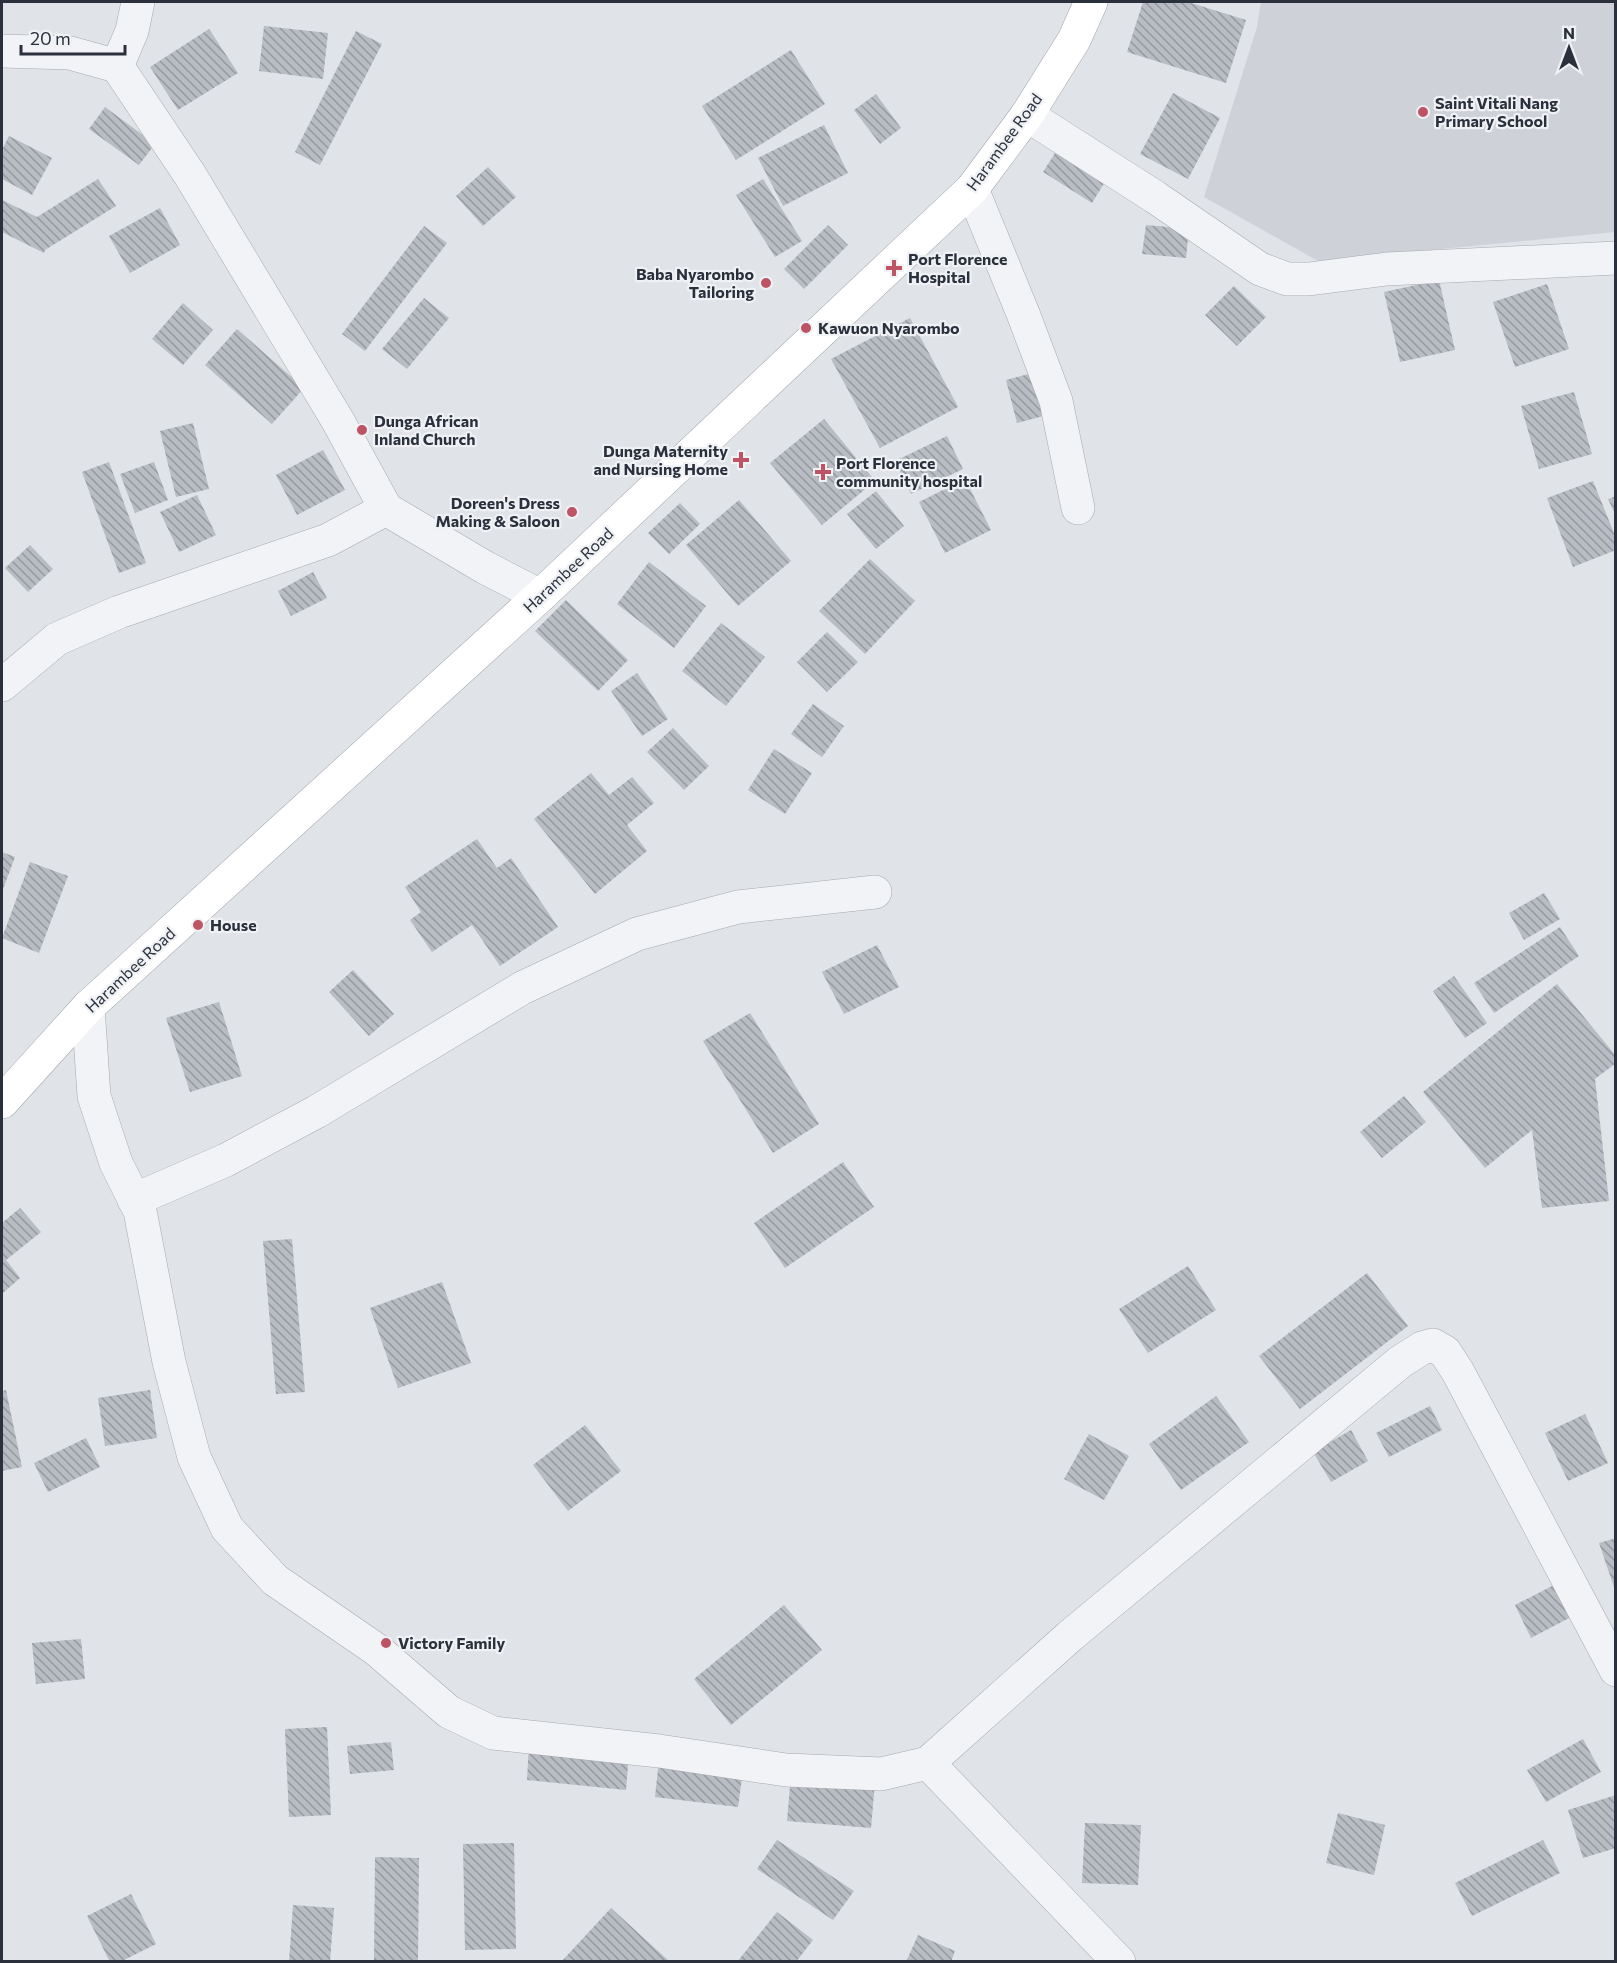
<svg xmlns="http://www.w3.org/2000/svg" width="1617" height="1963" font-family="Commissioner,sans-serif">
<style>
.built{fill:#ced2d8}
.building{fill:url(#building-back-hatch)}
.lines{fill:none;stroke-linecap:round;stroke-linejoin:round}
.minor-casing{stroke:#a6aab0;stroke-width:34}
.major-casing{stroke:#a1a7b1;stroke-width:34}
.minor{stroke:#f2f3f6;stroke-width:33}
.major{stroke:#fff;stroke-width:33}
.poi-dot{fill:#be5363;stroke:#eff1f5;stroke-width:2}
.labels{text-anchor:middle;stroke-width:4.5;stroke-linejoin:round;paint-order:stroke}
.poi-label{font-size:16px;font-weight:bold;fill:#2a313c;stroke:#eff1f5;text-anchor:start}
.street-label{font-size:16px;fill:#2a313c;stroke:#eff1f5}
</style>
<defs>
<pattern id="building-back-hatch" width="6" height="6" patternUnits="userSpaceOnUse" patternTransform="scale(1.5)"><rect width="6" height="6" fill="#b8bcc3"/><path d="M-1 5l2 2M0 0l6 6M5-1l2 2" fill="none" stroke="#9699a0"/></pattern>
</defs>
<rect width="100%" height="100%" fill="#e0e3e7"/>
<polygon class="built" points="1261,2 1615,2 1615,232 1318,261 1204,197 1257,27"/>
<g class="building">
<polygon points="1143,2 1188,2 1246,20 1226,83 1127,52"/>
<polygon points="264,26 328,33 323,79 259,71"/>
<polygon points="209,29 238,73 178,110 150,67"/>
<polygon points="356,31 382,44 320,165 295,152"/>
<polygon points="791,50 825,104 736,160 702,106"/>
<polygon points="1173,93 1220,118 1188,179 1140,154"/>
<polygon points="876,94 901,128 880,144 854,110"/>
<polygon points="105,107 155,144 139,165 89,129"/>
<polygon points="824,125 848,173 783,206 758,158"/>
<polygon points="9,136 52,158 32,195 2,179 2,150"/>
<polygon points="1062,142 1111,172 1092,203 1043,172"/>
<polygon points="488,167 516,197 483,226 456,196"/>
<polygon points="98,179 116,206 45,250 44,253 2,232 2,200 37,217"/>
<polygon points="763,179 802,241 775,257 736,195"/>
<polygon points="160,208 180,245 130,273 109,236"/>
<polygon points="828,225 848,245 804,289 784,269"/>
<polygon points="1146,225 1189,229 1186,258 1142,254"/>
<polygon points="424,226 447,243 365,351 342,334"/>
<polygon points="1439,280 1455,350 1400,362 1384,292"/>
<polygon points="1547,284 1569,349 1515,367 1493,302"/>
<polygon points="1234,286 1266,317 1237,346 1205,315"/>
<polygon points="424,298 449,318 407,369 382,349"/>
<polygon points="183,303 213,330 183,365 152,339"/>
<polygon points="910,318 958,407 880,448 831,359"/>
<polygon points="237,329 304,388 272,424 205,365"/>
<polygon points="1044,370 1055,413 1017,423 1006,380"/>
<polygon points="1574,392 1592,454 1539,469 1521,406"/>
<polygon points="824,419 875,481 822,525 770,463"/>
<polygon points="193,423 209,489 176,497 160,431"/>
<polygon points="947,436 963,469 911,494 895,461"/>
<polygon points="323,450 345,490 297,515 276,475"/>
<polygon points="109,462 146,563 119,573 82,472"/>
<polygon points="154,462 168,500 135,513 120,474"/>
<polygon points="965,479 991,530 945,553 919,502"/>
<polygon points="1593,481 1616,538 1616,550 1573,567 1547,498"/>
<polygon points="876,491 904,526 876,549 847,514"/>
<polygon points="197,495 216,535 179,552 160,512"/>
<polygon points="1616,496 1616,516 1608,499"/>
<polygon points="739,500 791,561 738,606 686,545"/>
<polygon points="680,503 700,524 669,554 648,533"/>
<polygon points="30,545 53,569 28,592 5,568"/>
<polygon points="870,559 915,601 865,654 819,611"/>
<polygon points="649,562 706,606 674,648 617,604"/>
<polygon points="313,572 327,598 291,616 278,591"/>
<polygon points="566,600 628,660 598,691 535,631"/>
<polygon points="721,623 765,657 726,706 682,671"/>
<polygon points="827,632 858,662 827,692 797,662"/>
<polygon points="637,673 668,719 642,736 611,691"/>
<polygon points="813,704 844,726 822,757 791,734"/>
<polygon points="673,728 709,766 684,790 647,752"/>
<polygon points="774,749 812,773 785,814 748,790"/>
<polygon points="591,773 609,795 632,777 654,803 627,825 647,851 595,894 534,819"/>
<polygon points="477,839 497,868 511,858 558,927 500,966 472,925 432,952 410,920 421,912 405,887"/>
<polygon points="2,852 15,857 2,892"/>
<polygon points="30,862 68,876 39,953 2,938"/>
<polygon points="1544,893 1560,919 1524,940 1509,913"/>
<polygon points="1560,927 1579,956 1494,1013 1474,983"/>
<polygon points="877,945 899,987 844,1014 822,972"/>
<polygon points="353,970 394,1014 369,1036 329,992"/>
<polygon points="1454,976 1487,1023 1465,1038 1433,991"/>
<polygon points="1557,984 1616,1056 1616,1063 1595,1079 1609,1201 1542,1208 1532,1130 1485,1168 1423,1092"/>
<polygon points="219,1002 242,1076 190,1092 166,1018"/>
<polygon points="750,1013 819,1124 773,1153 703,1041"/>
<polygon points="1404,1096 1426,1122 1382,1158 1360,1132"/>
<polygon points="843,1162 874,1207 785,1268 754,1223"/>
<polygon points="20,1208 41,1232 6,1260 20,1278 3,1293 2,1223"/>
<polygon points="292,1239 305,1392 276,1394 263,1241"/>
<polygon points="1188,1266 1216,1310 1148,1353 1119,1309"/>
<polygon points="1367,1273 1408,1326 1300,1409 1259,1356"/>
<polygon points="442,1282 471,1363 398,1388 370,1308"/>
<polygon points="6,1390 22,1467 2,1471 2,1391"/>
<polygon points="150,1390 157,1438 105,1446 98,1398"/>
<polygon points="1216,1396 1249,1442 1181,1490 1149,1444"/>
<polygon points="1430,1406 1442,1430 1389,1457 1376,1433"/>
<polygon points="1585,1414 1608,1463 1568,1481 1545,1433"/>
<polygon points="585,1425 621,1471 568,1511 533,1465"/>
<polygon points="1351,1430 1368,1461 1331,1482 1313,1452"/>
<polygon points="1089,1434 1129,1456 1104,1500 1064,1479"/>
<polygon points="86,1438 100,1467 48,1492 34,1463"/>
<polygon points="1616,1538 1616,1590 1615,1590 1599,1543"/>
<polygon points="1554,1585 1571,1617 1531,1638 1515,1605"/>
<polygon points="784,1605 822,1650 731,1725 694,1679"/>
<polygon points="81,1639 85,1679 36,1684 32,1643"/>
<polygon points="327,1727 331,1815 289,1817 285,1729"/>
<polygon points="1583,1739 1601,1772 1546,1802 1527,1770"/>
<polygon points="391,1742 394,1770 350,1774 347,1746"/>
<polygon points="529,1744 629,1753 626,1790 527,1780"/>
<polygon points="659,1759 743,1770 738,1807 655,1797"/>
<polygon points="791,1775 875,1782 871,1828 787,1821"/>
<polygon points="1616,1795 1616,1848 1583,1858 1568,1810"/>
<polygon points="1338,1813 1385,1825 1374,1875 1326,1863"/>
<polygon points="1085,1823 1141,1825 1138,1885 1082,1883"/>
<polygon points="777,1840 854,1891 833,1920 757,1869"/>
<polygon points="1543,1840 1560,1873 1472,1916 1455,1883"/>
<polygon points="514,1843 516,1949 465,1950 463,1844"/>
<polygon points="375,1857 419,1858 418,1962 374,1962"/>
<polygon points="131,1894 156,1944 120,1962 110,1962 87,1916"/>
<polygon points="293,1905 334,1908 330,1962 289,1962"/>
<polygon points="611,1908 670,1962 561,1962"/>
<polygon points="777,1912 813,1940 796,1962 737,1962"/>
<polygon points="918,1935 955,1951 951,1962 906,1962"/>
</g>
<g class="lines">
<defs>
<g id="minor">
<polyline points="2,51 70,53 117,66 190,175 338,421 386,509 486,568 540,596"/>
<polyline points="117,66 132,31 138,2"/>
<polyline points="1027,115 1155,197 1260,269 1287,279 1309,279 1387,269 1616,258"/>
<polyline points="972,189 1024,316 1056,401 1078,508"/>
<polyline points="2,685 57,639 119,612 328,540 386,509"/>
<polyline points="88,1007 94,1096 116,1163 140,1211 169,1362 194,1457 227,1528 275,1580 377,1650 449,1712 493,1733 659,1751 786,1770 881,1774 928,1763 1070,1636 1400,1362 1422,1348 1433,1345 1445,1352 1458,1372 1616,1670"/>
<polyline points="134,1200 226,1160 316,1112 522,988 637,934 738,907 875,892"/>
<polyline points="928,1763 1119,1962"/>
</g>
<polyline id="major" points="2,1102 88,1007 540,596 972,189 1027,115 1074,40 1091,2"/>
</defs>
<use href="#minor" class="minor-casing"/>
<use href="#major" class="major-casing"/>
<use href="#minor" class="minor"/>
<use href="#major" class="major"/>
</g>
<g class="poi-dot">
<circle cx="1423" cy="112" r="6"/>
<path d="M891 259h6v6h6v6h-6v6h-6v-6h-6v-6h6z"/>
<circle cx="766" cy="283" r="6"/>
<circle cx="806" cy="328" r="6"/>
<circle cx="362" cy="430" r="6"/>
<path d="M738 451h6v6h6v6h-6v6h-6v-6h-6v-6h6z"/>
<path d="M820 463h6v6h6v6h-6v6h-6v-6h-6v-6h6z"/>
<circle cx="572" cy="512" r="6"/>
<circle cx="198" cy="925" r="6"/>
<circle cx="386" cy="1643" r="6"/>
</g>
<g class="labels">
<g class="poi-label">
<text x="1435" y="109">Saint Vitali Nang<tspan x="1435" dy="18">Primary School</tspan></text>
<text x="908" y="265">Port Florence<tspan x="908" dy="18">Hospital</tspan></text>
<text x="754" y="280" text-anchor="end">Baba Nyarombo<tspan x="754" dy="18">Tailoring</tspan></text>
<text x="818" y="334">Kawuon Nyarombo</text>
<text x="374" y="427">Dunga African<tspan x="374" dy="18">Inland Church</tspan></text>
<text x="728" y="457" text-anchor="end">Dunga Maternity<tspan x="728" dy="18">and Nursing Home</tspan></text>
<text x="836" y="469">Port Florence<tspan x="836" dy="18">community hospital</tspan></text>
<text x="560" y="509" text-anchor="end">Doreen's Dress<tspan x="560" dy="18">Making &amp; Saloon</tspan></text>
<text x="210" y="931">House</text>
<text x="398" y="1649">Victory Family</text>
</g>
<g class="street-label">
<text transform="translate(1004 142) rotate(-54)" y="6">Harambee Road</text>
<text transform="translate(568 570) rotate(-43)" y="6">Harambee Road</text>
<text transform="translate(130 970) rotate(-43)" y="6">Harambee Road</text>
</g>
</g>
<rect width="1617" height="1963" fill="none" stroke="#2a313c" stroke-width="6"/>
<g transform="translate(1569 48)" stroke="#eff1f5" stroke-width="4.5" paint-order="stroke">
<path d="M0-4.5L10 22L0 15L-10 22Z" fill="#2a313c"/>
<text y="-9" font-size="16" font-weight="bold" text-anchor="middle" fill="#2a313c">N</text>
</g>
<path d="M21 45v9h104v-9" fill="none" stroke="#2a313c" stroke-width="3"/>
<text x="30" y="45" font-size="18" fill="#2a313c" stroke="#eff1f5" stroke-width="4.5" paint-order="stroke">20 m</text>
</svg>
